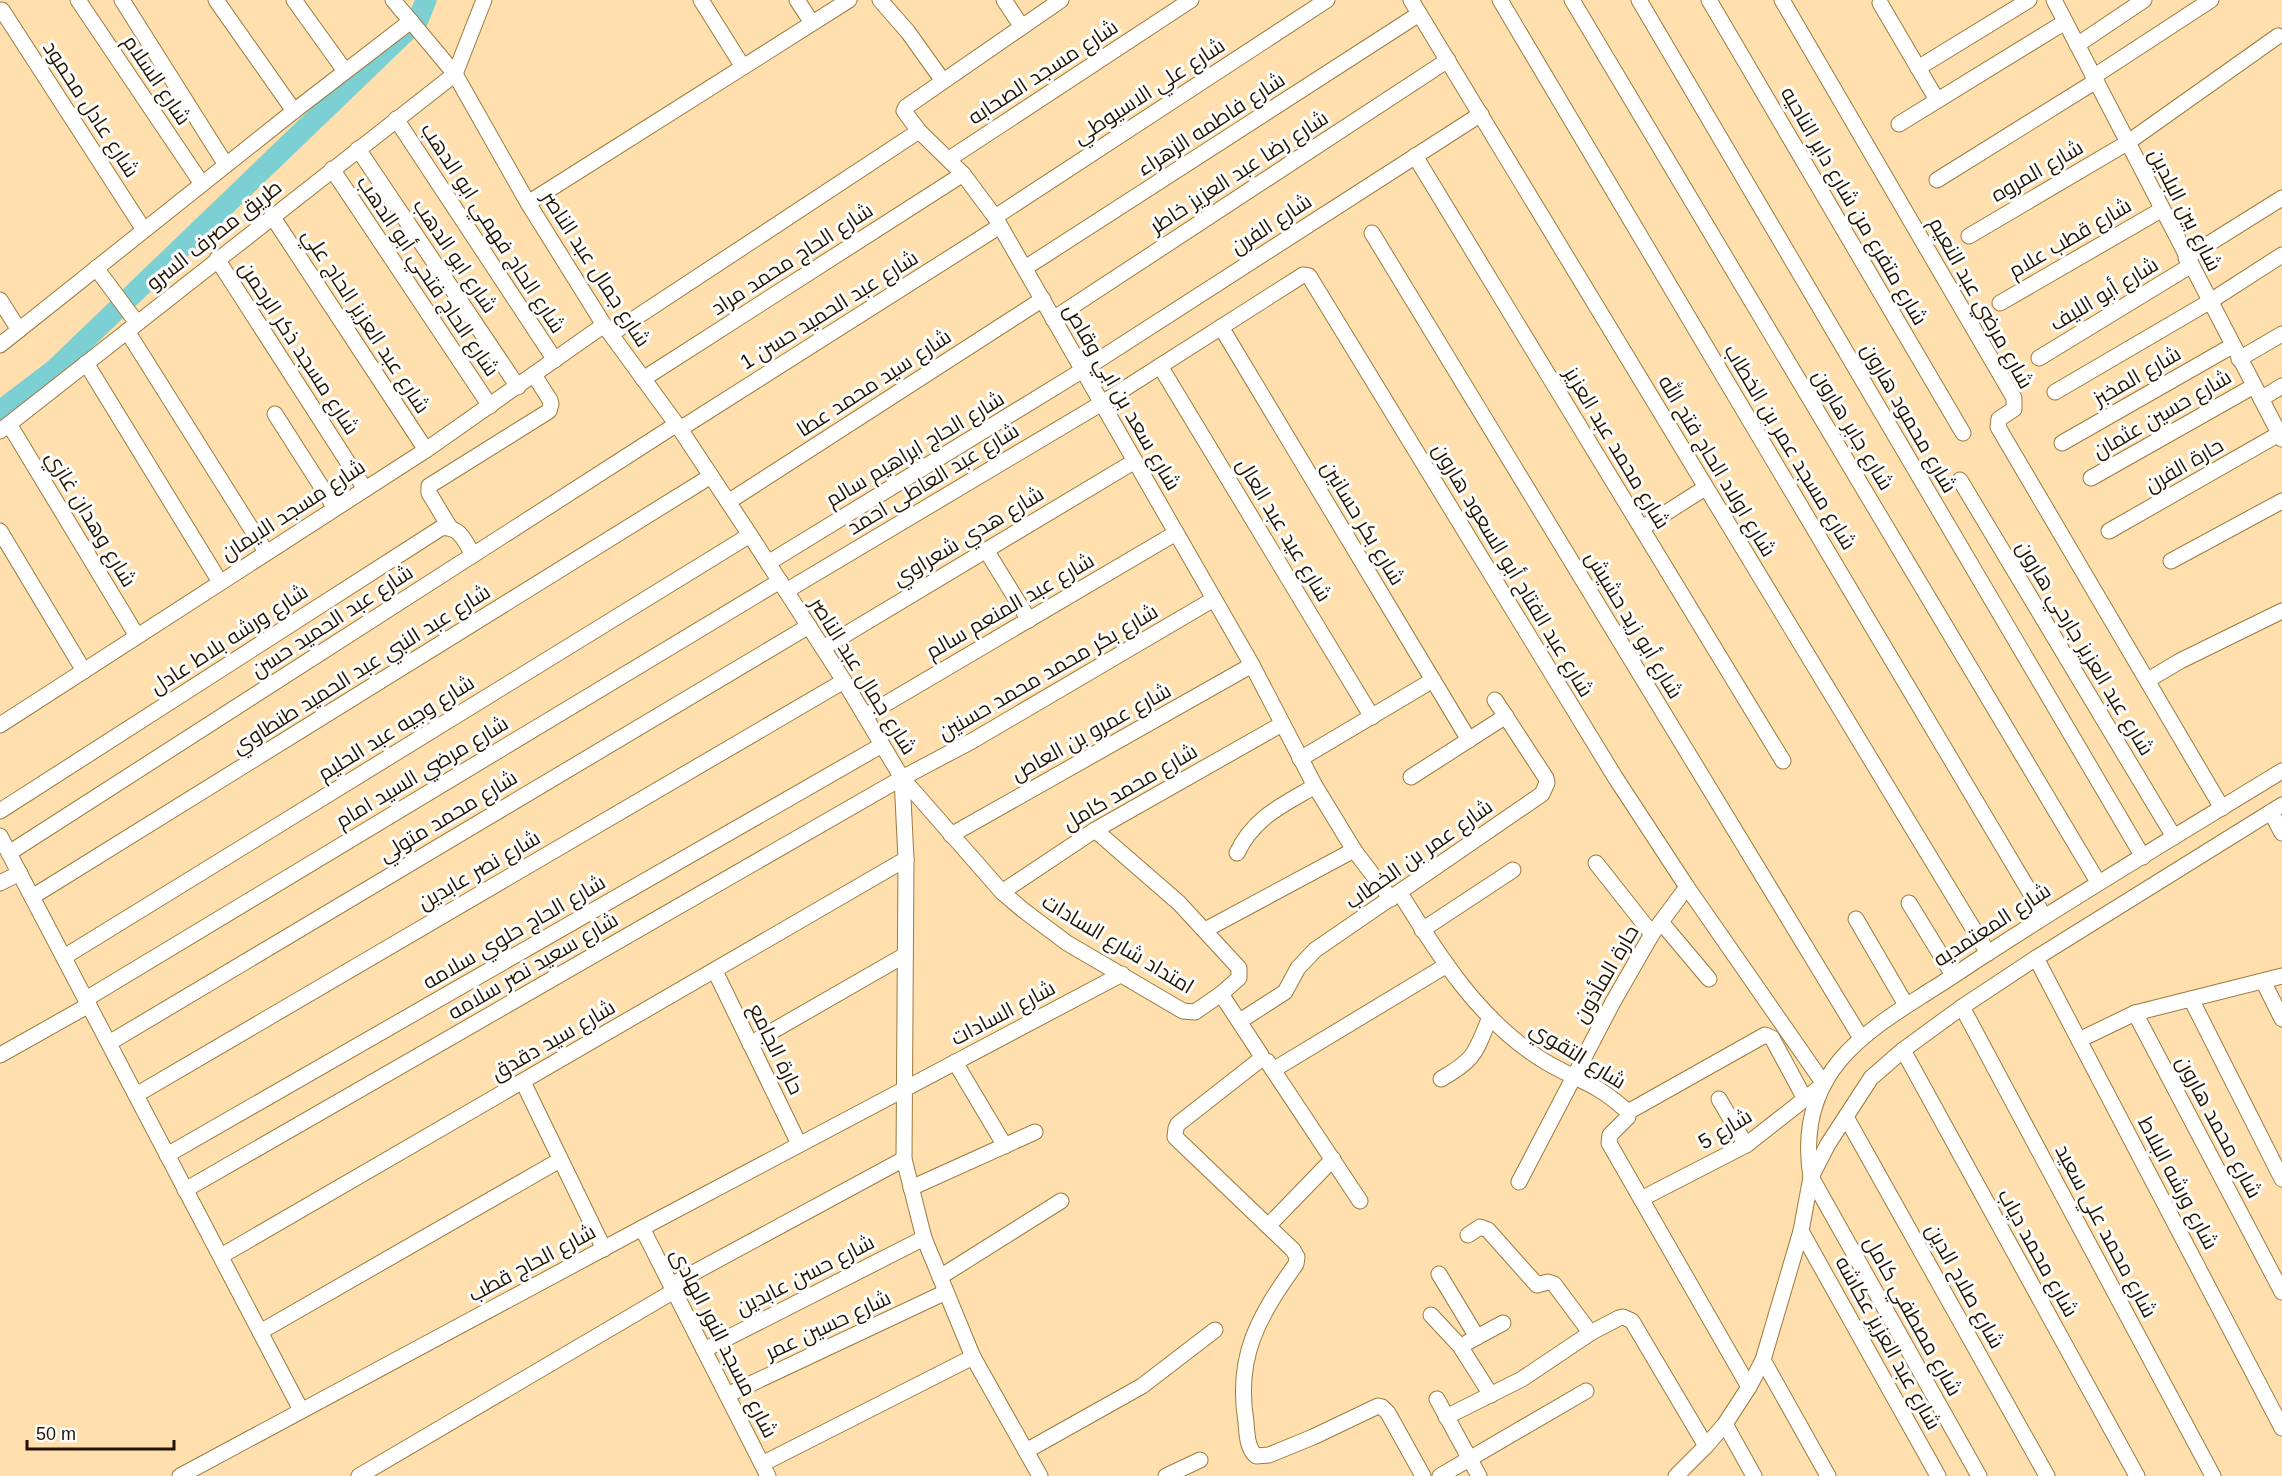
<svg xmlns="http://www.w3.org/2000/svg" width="2282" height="1476" font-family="Helvetica,Cairo,sans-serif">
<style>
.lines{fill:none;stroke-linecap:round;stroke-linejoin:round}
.canal{stroke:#7ccfd3;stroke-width:21}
.street-casing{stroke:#9d7a3d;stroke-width:17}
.street{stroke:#fff;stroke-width:15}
.labels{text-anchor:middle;stroke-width:6;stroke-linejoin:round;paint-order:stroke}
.street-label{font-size:21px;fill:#231500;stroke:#fff}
</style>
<rect width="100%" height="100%" fill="#fedfad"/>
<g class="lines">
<polyline class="canal" points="0,411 55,369 418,20 426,0"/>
<defs>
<g id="street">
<polyline points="78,0 202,184"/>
<polyline points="122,0 226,165"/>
<polyline points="216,0 294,111"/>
<polyline points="294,0 345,71"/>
<polyline points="393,0 455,74 528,203 604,325 680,429 750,535 844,681 902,778 906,859 904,1159 924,1238 973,1357 1040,1476"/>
<polyline points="701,0 743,67"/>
<polyline points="797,0 812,23"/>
<polyline points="880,0 908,32 943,81"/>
<polyline points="1004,0 1022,27"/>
<polyline points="1061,0 906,107 904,111 919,131 963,174 995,217 1252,665 1315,786 1354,850 1391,899"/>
<polyline points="1411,0 1988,953"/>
<polyline points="1500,0 2044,916"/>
<polyline points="1572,0 2098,882"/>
<polyline points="1639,0 2143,857"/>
<polyline points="1709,0 1963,433"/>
<polyline points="1782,0 2014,398 2014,409 1999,419 1998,427 2222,808"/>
<polyline points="2054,0 2282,439"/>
<polyline points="1880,3 1937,100"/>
<polyline points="2,10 144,230"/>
<polyline points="2077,45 2144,0"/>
<polyline points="1918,68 2029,0"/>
<polyline points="455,74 484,0"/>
<polyline points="2093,77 2211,0"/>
<polyline points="396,119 555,360"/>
<polyline points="1899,124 2065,22"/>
<polyline points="358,149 518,387"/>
<polyline points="1415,156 1783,761"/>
<polyline points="949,159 1191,0"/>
<polyline points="332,169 490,406"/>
<polyline points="1937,180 2096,81"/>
<polyline points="528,203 849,0"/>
<polyline points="272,216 426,450"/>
<polyline points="995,217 1327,0"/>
<polyline points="1372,233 1861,1038"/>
<polyline points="1969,236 2127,143 2278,36"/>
<polyline points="2186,258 2282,198"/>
<polyline points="217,259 365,489"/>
<polyline points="96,268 137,323"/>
<polyline points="1025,268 1419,14"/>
<polyline points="0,300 19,330"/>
<polyline points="2000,303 2161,210"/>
<polyline points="1053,319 1448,60"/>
<polyline points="1221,327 1469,740"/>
<polyline points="127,331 266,552"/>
<polyline points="611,334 919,131"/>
<polyline points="0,345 294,111 411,21"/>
<polyline points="2039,358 2190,266"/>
<polyline points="2239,359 2282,334"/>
<polyline points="86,363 220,582"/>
<polyline points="1160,366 1372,717"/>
<polyline points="643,379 963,174"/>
<polyline points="2055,392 2209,302 2282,255"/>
<polyline points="2261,399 2282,386"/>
<polyline points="275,414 335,508"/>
<polyline points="9,424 137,636"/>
<polyline points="680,429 1000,226"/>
<polyline points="0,431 455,74"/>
<polyline points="2062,443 2232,346"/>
<polyline points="2091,478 2254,386"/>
<polyline points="1960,480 2174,837"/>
<polyline points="728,502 1043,299"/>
<polyline points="449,526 429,493 429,486 549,411 551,404 550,400 534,375"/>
<polyline points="1642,528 1705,488"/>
<polyline points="0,531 84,671"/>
<polyline points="2109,531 2279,434"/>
<polyline points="986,550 1029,620"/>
<polyline points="2171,561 2282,501"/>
<polyline points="768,563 1083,370 1481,114"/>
<polyline points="786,591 1102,403 1303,275 1309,276 1615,777 1687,887 1824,1084 1746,1145 1641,1199"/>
<polyline points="823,648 1135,461"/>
<polyline points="2148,680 2180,661 2282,611"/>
<polyline points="865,716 1176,533"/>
<polyline points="0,725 426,450 604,325"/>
<polyline points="1300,759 1433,680"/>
<polyline points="1411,777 1506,716"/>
<polyline points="902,778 1002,892 1023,910 1067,943 1183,1011 1195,1012 1221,994 1239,978 1239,968 1179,903 1095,830"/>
<path d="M 0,811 L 441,528 C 459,525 465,541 473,555"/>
<polyline points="2271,812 2282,833"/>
<polyline points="951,835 1252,665"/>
<polyline points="0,836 301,1410"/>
<polyline points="9,853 677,424"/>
<path d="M 1237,853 C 1254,817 1283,805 1315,786"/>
<polyline points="1596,863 1652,934"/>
<polyline points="0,883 20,873"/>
<polyline points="1002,892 1095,830 1282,724"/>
<path d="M 1400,893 C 1438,955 1479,1020 1541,1059 C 1559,1071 1579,1078 1598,1089 C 1608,1095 1618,1103 1627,1111 L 1628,1117 L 1610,1135 L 1609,1143 L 1749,1387"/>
<polyline points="32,897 711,476"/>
<polyline points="1909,903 1953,975"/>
<polyline points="1856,919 1906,1005"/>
<polyline points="1661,922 1709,979"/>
<polyline points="1205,930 1354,850"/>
<polyline points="1422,930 1513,870"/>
<polyline points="64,957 750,535"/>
<polyline points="2036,958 2282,1428"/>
<polyline points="715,971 799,1144"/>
<polyline points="2263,981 2282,1019"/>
<path d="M 1221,994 L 1261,1055 L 1261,1059 L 1178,1124 L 1176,1128 L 1175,1137 L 1293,1250 L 1297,1257 L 1296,1264 C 1259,1316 1235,1356 1246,1422 C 1247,1434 1247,1448 1256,1456 L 1269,1455 L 1313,1437 L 1378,1406 L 1382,1407 L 1388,1413 L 1423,1476"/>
<polyline points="86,999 780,581"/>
<polyline points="2191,999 2282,1179"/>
<polyline points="1962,1007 2213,1476"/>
<polyline points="2135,1013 2282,1292"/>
<polyline points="1240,1021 1285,992 1298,968 1315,950 1542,794 1547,783 1546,778 1495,700"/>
<polyline points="2079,1040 2135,1013 2282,976"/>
<polyline points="109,1043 809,626"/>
<polyline points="750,1044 905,955"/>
<polyline points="1903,1050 2137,1476"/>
<polyline points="0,1055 89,1005"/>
<polyline points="1267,1061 1360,1201"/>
<polyline points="955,1062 1005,1146"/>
<polyline points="1273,1070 1447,965"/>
<path d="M 1441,1079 C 1476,1059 1475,1053 1490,1017"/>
<polyline points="523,1082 604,1249"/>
<polyline points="136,1095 844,681"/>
<polyline points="1719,1099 1746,1145"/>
<polyline points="1628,1112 1765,1035 1772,1038 1805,1099"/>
<polyline points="1846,1117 2047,1476"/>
<polyline points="167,1155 882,745"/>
<polyline points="1519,1182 1613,1002 1652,934 1687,887"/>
<polyline points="911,1188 1035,1132"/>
<polyline points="185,1190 902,778 972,741 1214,599"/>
<polyline points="1268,1226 1333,1159"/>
<polyline points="642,1228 768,1476"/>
<polyline points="1801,1231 1938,1476"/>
<polyline points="1468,1235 1480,1227 1488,1230 1537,1285 1548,1282 1554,1284 1589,1331 1592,1332 1619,1318 1623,1317 1632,1321 1706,1446"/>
<polyline points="221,1256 906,859"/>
<polyline points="1439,1274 1477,1337"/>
<polyline points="940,1277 1061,1201"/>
<polyline points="671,1285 904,1159"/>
<polyline points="1431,1315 1460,1346 1491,1395"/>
<polyline points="260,1332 560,1160"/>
<polyline points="1468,1342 1503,1323"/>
<polyline points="704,1350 924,1238"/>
<polyline points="1763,1360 1828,1476"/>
<polyline points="727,1395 946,1292"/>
<polyline points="1437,1399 1479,1476"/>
<polyline points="1446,1417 1522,1379 1592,1332"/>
<polyline points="1725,1424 1754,1476"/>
<polyline points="1026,1451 1142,1386 1215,1330"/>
<polyline points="762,1464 973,1357"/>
<polyline points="180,1476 642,1228 1122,974"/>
<polyline points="359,1476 674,1291"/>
<polyline points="1166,1476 1200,1460"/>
<polyline points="1440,1476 1586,1391"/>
<polyline points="1676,1476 1706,1446 1725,1424 1749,1387 1763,1360 1801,1231 1811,1177 1828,1144 1871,1078 1903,1050 1962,1007 2036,958 2282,805"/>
<path d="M 1979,1476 L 1811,1177 C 1804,1134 1812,1093 1841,1059 C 1866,1030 1900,1010 1931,990 C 1951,978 1969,965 1988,953 C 2085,890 2184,831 2282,771"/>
</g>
</defs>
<use href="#street" class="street-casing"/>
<use href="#street" class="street"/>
</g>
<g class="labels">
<g class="street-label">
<text transform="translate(1043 72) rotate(-33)" y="7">شارع مسجد الصحابه</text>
<text transform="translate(157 80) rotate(56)" y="7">شارع السلام</text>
<text transform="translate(1149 91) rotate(-33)" y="7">شارع علي الاسيوطي</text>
<text transform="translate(91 109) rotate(57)" y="7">شارع عادل محمود</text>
<text transform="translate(1211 124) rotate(-33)" y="7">شارع فاطمه الزهراء</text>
<text transform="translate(2037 171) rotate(-30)" y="7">شارع المروه</text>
<text transform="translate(1239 172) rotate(-33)" y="7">شارع رضا عبد العزيز خاطر</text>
<text transform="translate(1854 206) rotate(60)" y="7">شارع متفرع من شارع داير الناحيه</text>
<text transform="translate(2185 210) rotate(63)" y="7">شارع بين البلدين</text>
<text transform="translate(1271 224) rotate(-33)" y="7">شارع الفرن</text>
<text transform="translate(493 228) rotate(57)" y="7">شارع الحاج فهمي ابو الدهب</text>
<text transform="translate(214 235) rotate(-38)" y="7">طريق مصرف السرو</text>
<text transform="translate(2070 238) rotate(-30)" y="7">شارع قطب علام</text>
<text transform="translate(455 256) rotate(56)" y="7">شارع ابو الدهب</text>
<text transform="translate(792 259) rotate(-33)" y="7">شارع الحاج محمد مراد</text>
<text transform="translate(596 269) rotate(57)" y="7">شارع جمال عبد الناصر</text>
<text transform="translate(428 276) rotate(56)" y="7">شارع الحاج فتحي أبو الدهب</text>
<text transform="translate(2104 294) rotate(-31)" y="7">شارع أبو الليف</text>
<text transform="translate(1981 303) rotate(61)" y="7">شارع مرضي عبد النعيم</text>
<text transform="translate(829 310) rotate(-32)" y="7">شارع عبد الحميد حسن 1</text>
<text transform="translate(366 321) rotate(57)" y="7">شارع عبد العزيز الحاج علي</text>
<text transform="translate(299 348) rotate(57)" y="7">شارع مسجد ذكر الرحمن</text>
<text transform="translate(2137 376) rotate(-30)" y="7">شارع المخبز</text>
<text transform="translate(874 383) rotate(-33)" y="7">شارع سيد محمد عطا</text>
<text transform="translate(1122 397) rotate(60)" y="7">شارع سعد بن ابي وقاص</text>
<text transform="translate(2162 414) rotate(-30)" y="7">شارع حسين عثمان</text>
<text transform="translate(1909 418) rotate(60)" y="7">شارع محمود هارون</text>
<text transform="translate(1853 430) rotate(59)" y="7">شارع جابر هارون</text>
<text transform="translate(1790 447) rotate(59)" y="7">شارع مسجد عمر بن الخطاب</text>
<text transform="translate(1617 448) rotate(59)" y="7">شارع محمد عبد العزيز</text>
<text transform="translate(915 449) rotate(-31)" y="7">شارع الحاج ابراهيم سالم</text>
<text transform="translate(2184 465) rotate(-30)" y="7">حارة الفرن</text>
<text transform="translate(1717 466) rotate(59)" y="7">شارع اولاد الحاج فتح الله</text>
<text transform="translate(933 479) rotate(-31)" y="7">شارع عبد العاطى احمد</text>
<text transform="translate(293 510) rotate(-33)" y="7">شارع مسجد الايمان</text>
<text transform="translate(91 519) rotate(59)" y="7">شارع وهدان غازي</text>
<text transform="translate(1363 523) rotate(59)" y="7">شارع بكر حسانين</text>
<text transform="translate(1284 530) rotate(59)" y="7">شارع عيد عبد العال</text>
<text transform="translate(968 536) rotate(-31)" y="7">شارع هدي شعراوي</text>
<text transform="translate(1513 570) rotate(59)" y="7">شارع عبد الفتاح أبو السعود هارون</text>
<text transform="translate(1010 606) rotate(-30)" y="7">شارع عبد المنعم سالم</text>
<text transform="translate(332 621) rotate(-33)" y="7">شارع عبد الحميد حسن</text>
<text transform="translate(1634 625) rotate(59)" y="7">شارع أبو زيد حشيش</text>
<text transform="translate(229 639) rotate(-33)" y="7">شارع ورشه بلاط عادل</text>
<text transform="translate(2085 648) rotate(59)" y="7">شارع عبد العزيز جارحي هارون</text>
<text transform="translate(361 669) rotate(-32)" y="7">شارع عبد النبي عبد الحميد طنطاوي</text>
<text transform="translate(1048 672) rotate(-30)" y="7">شارع بكر محمد محمد حسنين</text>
<text transform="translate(863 676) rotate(58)" y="7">شارع جمال عبد الناصر</text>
<text transform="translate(396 728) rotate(-32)" y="7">شارع وجيه عبد الحليم</text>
<text transform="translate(1091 732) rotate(-29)" y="7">شارع عمرو بن العاص</text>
<text transform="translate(422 772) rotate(-31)" y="7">شارع مرضي السيد امام</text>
<text transform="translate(1130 787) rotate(-30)" y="7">شارع محمد كامل</text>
<text transform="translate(448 816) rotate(-31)" y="7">شارع محمد متولي</text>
<text transform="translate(1419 854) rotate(-35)" y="7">شارع عمر بن الخطاب</text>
<text transform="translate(479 870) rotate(-30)" y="7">شارع نصر عابدين</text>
<text transform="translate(1992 925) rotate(-33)" y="7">شارع المعتمديه</text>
<text transform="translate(514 932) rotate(-30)" y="7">شارع الحاج حلوي سلامه</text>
<text transform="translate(1118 944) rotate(31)" y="7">امتداد شارع السادات</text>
<text transform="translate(533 966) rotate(-30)" y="7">شارع سعيد نصر سلامه</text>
<text transform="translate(1606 974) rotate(-60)" y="7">حارة المأذون</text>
<text transform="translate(1003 1013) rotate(-28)" y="7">شارع السادات</text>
<text transform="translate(553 1040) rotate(-30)" y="7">شارع سيد دقدق</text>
<text transform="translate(776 1049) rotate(64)" y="7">حارة الجامع</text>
<text transform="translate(1578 1055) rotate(32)" y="7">شارع التقوي</text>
<text transform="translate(2219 1127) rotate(62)" y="7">شارع محمد هارون</text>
<text transform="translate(1725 1129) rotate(-31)" y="7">شارع 5</text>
<text transform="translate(2178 1183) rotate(62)" y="7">شارع ورشه البلاط</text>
<text transform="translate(2106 1231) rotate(62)" y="7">شارع محمد علي سعيد</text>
<text transform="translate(2038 1253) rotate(61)" y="7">شارع محمد دياب</text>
<text transform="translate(532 1263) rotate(-28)" y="7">شارع الحاج قطب</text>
<text transform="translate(805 1275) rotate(-27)" y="7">شارع حسن عابدين</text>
<text transform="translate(1965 1286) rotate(61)" y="7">شارع صلاح الدين</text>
<text transform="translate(1913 1316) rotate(61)" y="7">شارع مصطفي كامل</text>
<text transform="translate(828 1325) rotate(-25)" y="7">شارع حسين عمر</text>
<text transform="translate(724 1343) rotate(63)" y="7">شارع مسجد النور الهادى</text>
<text transform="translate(1888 1343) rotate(61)" y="7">شارع عبد العزيز عكاشه</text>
</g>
</g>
<path d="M27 1440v9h147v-9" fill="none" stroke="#231500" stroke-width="3"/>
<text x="36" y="1440" font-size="18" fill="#231500" stroke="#ffffff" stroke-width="4.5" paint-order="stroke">50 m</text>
</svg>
